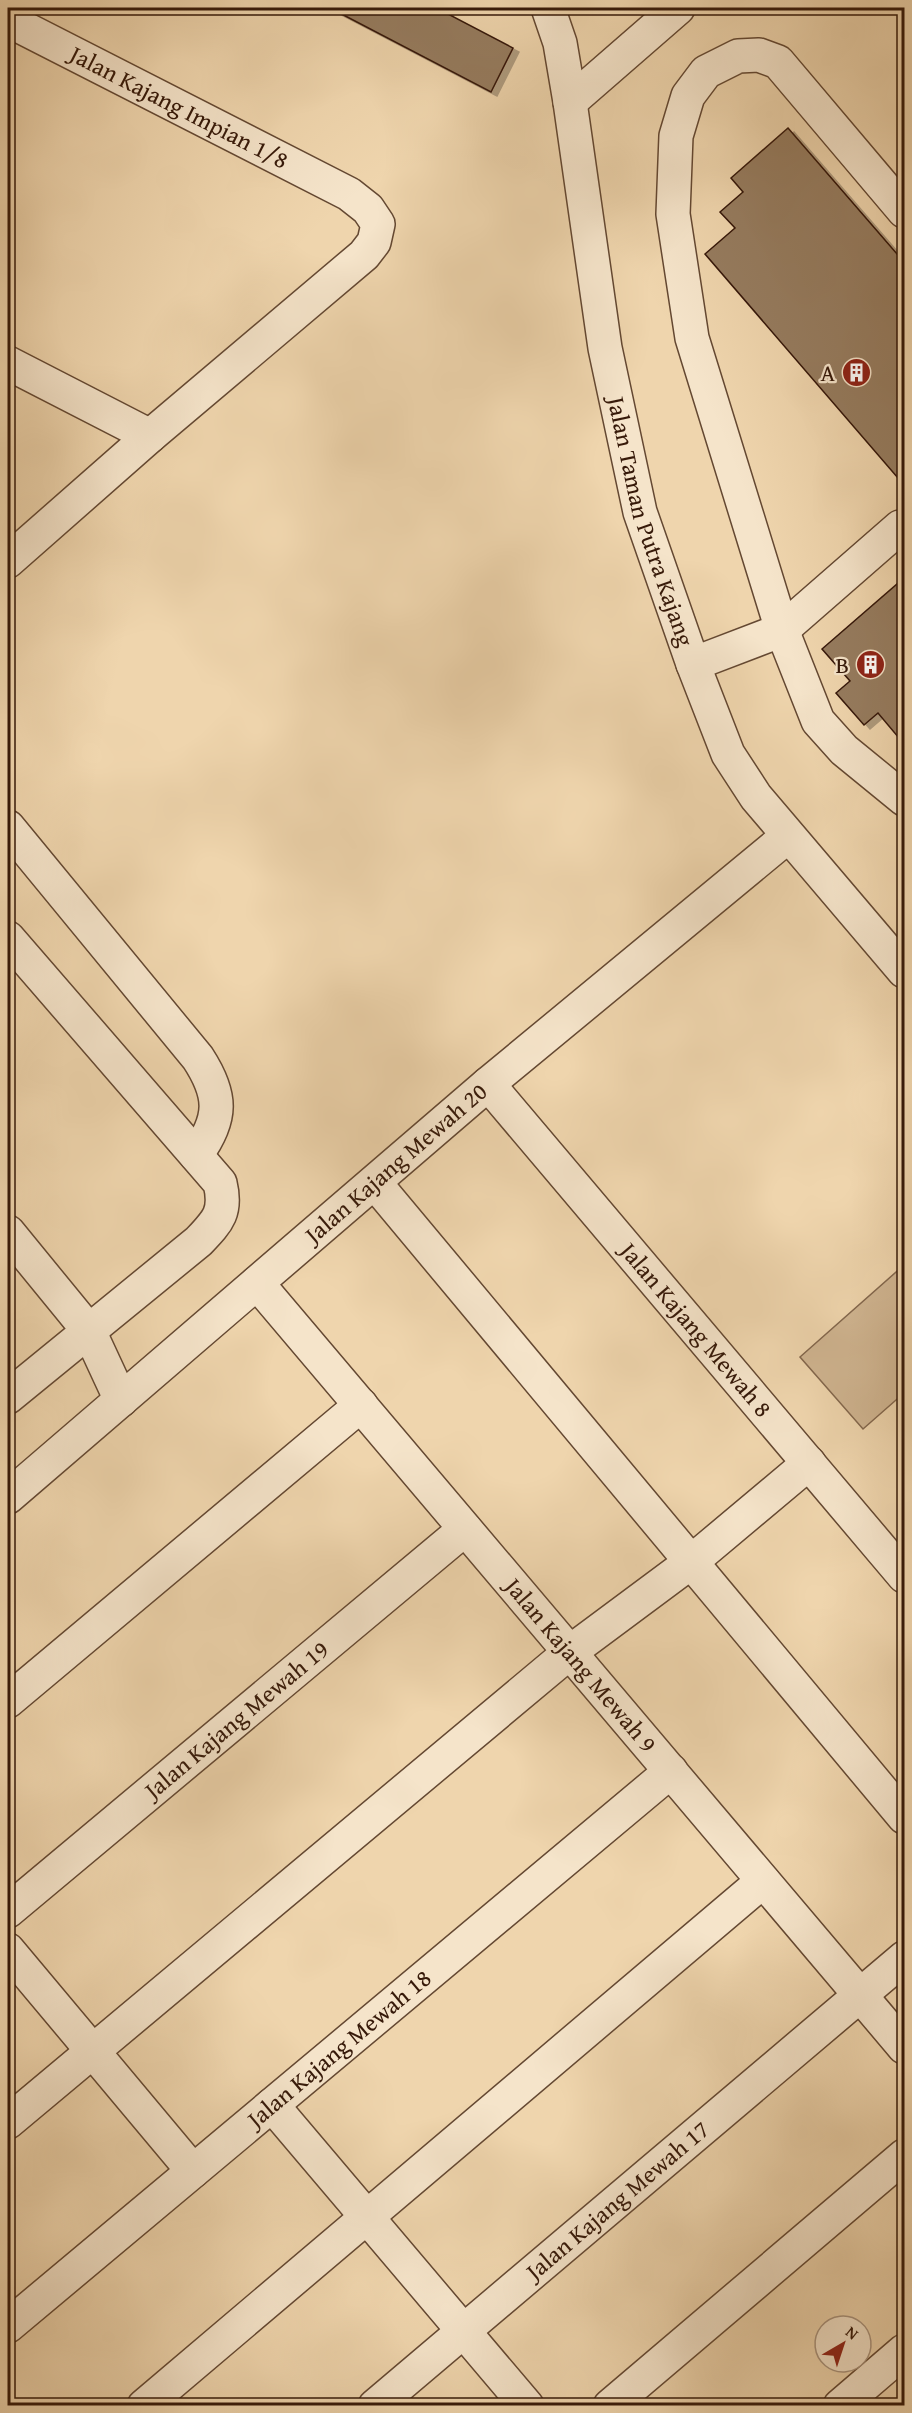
<svg xmlns="http://www.w3.org/2000/svg" width="912" height="2413" font-family="'Gentium Book Plus',serif">
<style>
.green{fill:#d0b591;stroke:#83674d;stroke-width:1.5}
.building{fill:#967b5e;stroke:#361909;stroke-width:1.5;filter:url(#shadow)}
.lines{fill:none;stroke-linecap:round;stroke-linejoin:round}
.minor-casing{stroke:#644832;stroke-width:36}
.minor{stroke:#f5e4ca;stroke-width:33}
.labels{text-anchor:middle;stroke-width:4.5;stroke-linejoin:round;paint-order:stroke}
.street-label{font-size:24px;fill:#361909;stroke:#f5e4ca}
.poi-label{font-size:24px;fill:#361909;stroke:#f5e4ca;text-anchor:end}
</style>
<defs>
<filter id="shadow"><feDropShadow dx="6" dy="4" stdDeviation="0" flood-color="#0004"/></filter>
</defs>
<rect width="100%" height="100%" fill="#efd5ad"/>
<filter id="stains"><feTurbulence type="fractalNoise" baseFrequency=".00333" numOctaves="4"/><feColorMatrix values="0 0 0 0 .2 0 0 0 0 .09 0 0 0 0 .02 0 0 0 .5 -.17"/></filter>
<radialGradient id="worn" r=".72"><stop offset=".6" stop-color="#630" stop-opacity="0"/><stop offset="1" stop-color="#630" stop-opacity=".3"/></radialGradient>
<polygon class="green" points="904,1265 904,1393 863,1429 800,1357"/>
<g class="building">
<polygon points="330,8 449,8 446,13 513,48 491,92"/>
<polygon points="788,128 904,262 904,485 705,254 735,228 720,212 743,192 731,178"/>
<polygon points="904,578 904,744 878,713 864,725 836,693 850,681 822,649"/>
</g>
<g class="lines">
<defs>
<g id="minor">
<path id="s1" d="M 548,8 L 560,43 L 570,102 L 605,348 L 640,512 L 693,664 L 728,754 L 756,797 L 904,971"/>
<path id="s2" d="M 8,20 L 349,194 L 368,209 L 378,224 L 374,242 L 364,255 L 150,436 L 8,561"/>
<polyline points="570,102 678,8"/>
<polyline points="904,211 778,62 759,55 738,56 706,72 688,96 676,136 673,214 692,338 782,630 818,721 844,750 904,799"/>
<polyline points="8,363 150,436"/>
<polyline points="693,664 782,630 900,527"/>
<path d="M 8,827 L 198,1058 C 222,1095 223,1118 196,1155"/>
<path d="M 8,938 L 220,1183 C 227,1212 218,1221 199,1241 L 8,1397"/>
<path id="s3" d="M 488,1084 L 904,1576"/>
<polyline points="375,1183 904,1817"/>
<polyline points="8,1232 89,1331 121,1400"/>
<path id="s4" d="M 257,1283 L 904,2047"/>
<path id="s5" d="M 8,1497 L 488,1084 L 788,836"/>
<polyline points="8,1701 361,1405"/>
<path id="s6" d="M 8,1911 L 465,1529"/>
<polyline points="8,1950 193,2171"/>
<polyline points="272,2105 527,2406"/>
<polyline points="8,2122 570,1652 691,1562 809,1463"/>
<path id="s7" d="M 8,2326 L 671,1771"/>
<polyline points="144,2406 763,1881"/>
<path id="s8" d="M 375,2406 L 904,1958"/>
<polyline points="610,2406 904,2156"/>
<polyline points="840,2406 904,2351"/>
</g>
</defs>
<use href="#minor" class="minor-casing"/>
<use href="#minor" class="minor"/>
</g>
<defs>
<symbol id="building-disc" viewBox="-11 -11 22 22"><circle r="9.5" fill="#8f2418" stroke="#f5e4ca"/><path d="M-4-6H4V6H1V3H-1V6H-4ZM-2.5-4.3h1.7v1.8h-1.7ZM.8-4.3h1.7v1.8H.8ZM-2.5-1h1.7V.8h-1.7ZM.8-1h1.7V.8H.8Z" fill="#fff"/></symbol>
</defs>
<g fill-rule="evenodd">
<use href="#building-disc" x="840" y="356" width="33" height="33"/>
<use href="#building-disc" x="854" y="648" width="33" height="33"/>
</g>
<g class="labels">
<g class="street-label">
<text dy="8" stroke="none"><textPath href="#s2" startOffset="192">Jalan Kajang Impian 1/8</textPath></text>
<text dy="8" stroke="none"><textPath href="#s1" startOffset="525">Jalan Taman Putra Kajang</textPath></text>
<text dy="8" stroke="none"><textPath href="#s5" startOffset="512">Jalan Kajang Mewah 20</textPath></text>
<text dy="8" stroke="none"><textPath href="#s3" startOffset="322">Jalan Kajang Mewah 8</textPath></text>
<text dy="8" stroke="none"><textPath href="#s4" startOffset="501">Jalan Kajang Mewah 9</textPath></text>
<text dy="8" stroke="none"><textPath href="#s6" startOffset="298">Jalan Kajang Mewah 19</textPath></text>
<text dy="8" stroke="none"><textPath href="#s7" startOffset="432">Jalan Kajang Mewah 18</textPath></text>
<text dy="8" stroke="none"><textPath href="#s8" startOffset="318">Jalan Kajang Mewah 17</textPath></text>
</g>
<g class="poi-label">
<text x="835" y="381">A</text>
<text x="849" y="673">B</text>
</g>
</g>
<rect width="912" height="2413" fill="none" stroke="#efd5ad" stroke-width="30"/>
<rect x="9" y="9" width="894" height="2395" fill="none" stroke="#361909" stroke-width="3"/>
<rect x="15" y="15" width="882" height="2383" fill="none" stroke="#361909" stroke-width="1.5"/>
<g transform="translate(843 2344) rotate(39)"><circle r="28" fill="#f5e4ca" stroke="#a9937d" stroke-width="1.5"/>
<path d="M0-4.5L10 22L0 15L-10 22Z" fill="#8f2418"/>
<text y="-9" font-size="16" font-weight="bold" text-anchor="middle" fill="#361909">N</text>
</g>
<rect width="100%" height="100%" filter="url(#stains)"/>
<rect width="100%" height="100%" fill="url(#worn)"/>
</svg>
